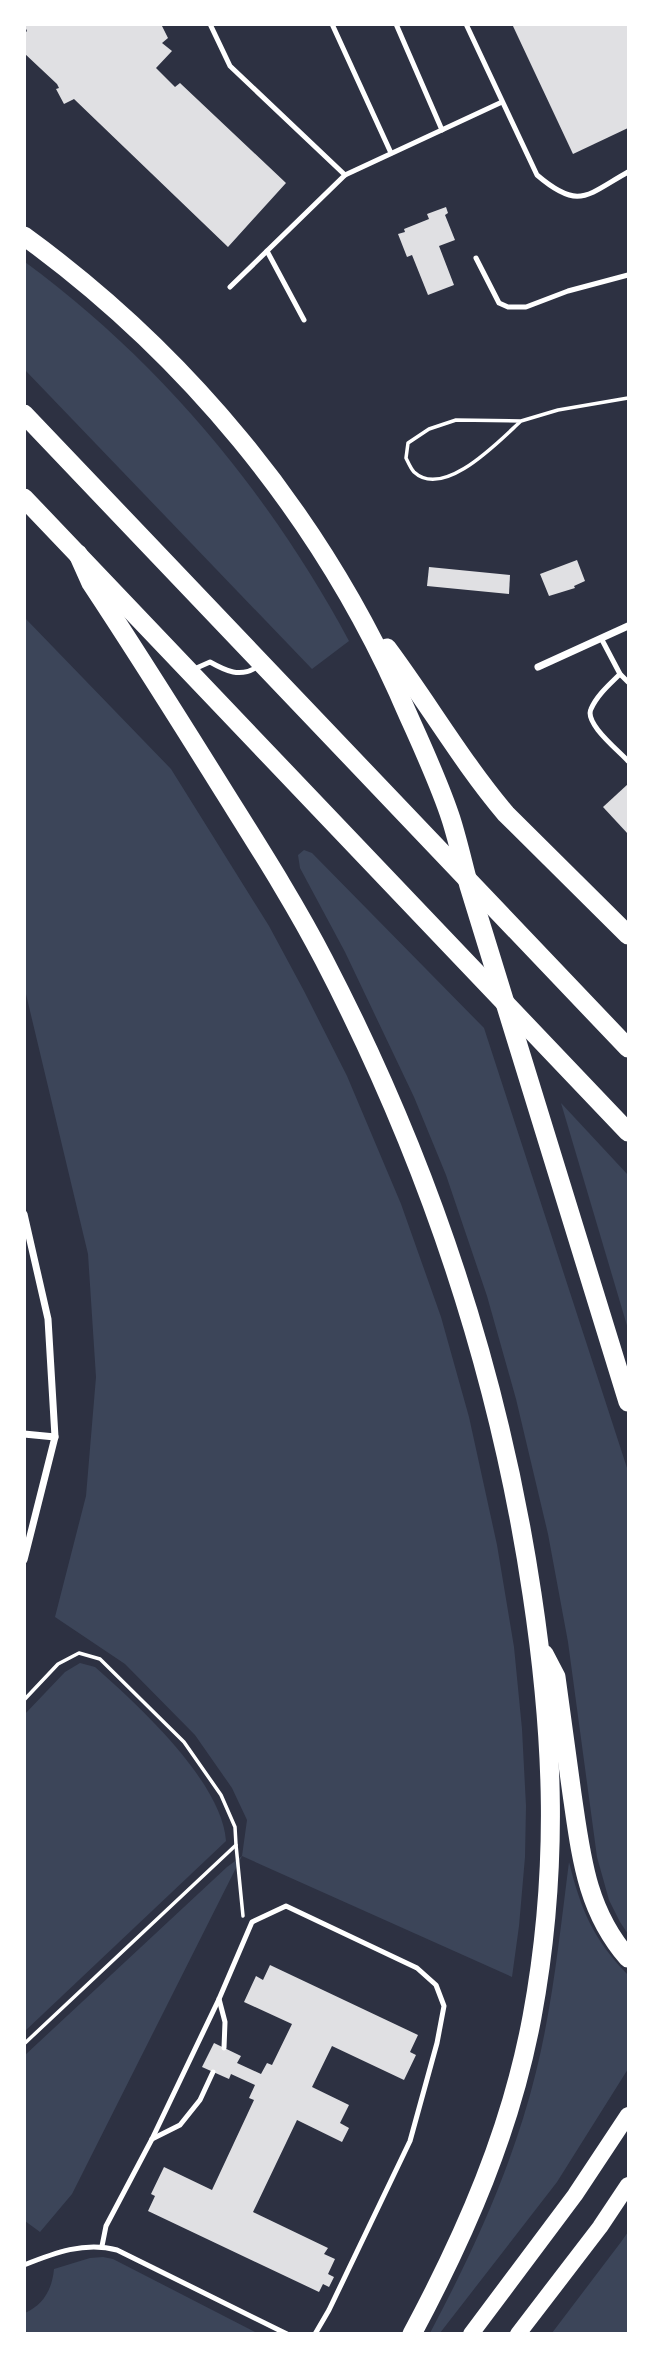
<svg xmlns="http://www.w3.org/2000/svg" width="653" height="2358" font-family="'Archivo Narrow',sans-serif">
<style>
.green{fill:#3c4559}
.building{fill:#e0e0e3}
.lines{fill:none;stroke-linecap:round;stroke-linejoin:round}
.path{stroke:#fff;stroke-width:3.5}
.service{stroke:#fff;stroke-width:5}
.minor{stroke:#fff;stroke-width:7}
.primary{stroke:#fff;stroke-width:16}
.motorway{stroke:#fff;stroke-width:19}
</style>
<rect width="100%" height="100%" fill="#2d3142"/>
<g class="green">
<path d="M 25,262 C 160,361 270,494 349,641 L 312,669 L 25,370 Z"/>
<polygon points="25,618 171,769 269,926 304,991 347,1076 401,1204 441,1317 469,1417 497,1545 514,1647 522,1729 526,1806 525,1857 519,1926 512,1977 242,1856 72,2194 40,2232 25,2221 24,2056 227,1867 242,1856 247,1820 232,1788 195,1735 125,1664 55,1617 86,1496 96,1377 88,1254 25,990"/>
<polygon points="304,850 312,853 484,1028 628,1471 628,1934 620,1922 609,1900 597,1857 568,1642 548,1534 516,1399 487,1296 446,1175 414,1097 345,952 300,868 298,855"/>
<polygon points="561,1103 628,1175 628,1329"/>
<path d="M 80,1663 L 95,1667 C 138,1705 222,1782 226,1841 L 25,2031 L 25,1714 L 65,1672 Z"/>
<path d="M 569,1862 C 581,1910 593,1939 628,1975 L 628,2069 L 557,2182 L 440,2333 L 430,2333 C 474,2250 513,2165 536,2072 C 553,2003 560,1932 569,1862 Z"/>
<polygon points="628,2232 628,2333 552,2333 621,2242"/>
<path d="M 103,2257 L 113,2259 L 257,2333 L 25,2333 L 25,2313 C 43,2305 52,2290 54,2269 L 90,2258 Z"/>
</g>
<g class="building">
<polygon points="24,24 161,24 168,38 162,43 172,51 156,68 175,87 180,83 286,183 228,247 74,99 64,104 56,89 59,88 57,84 24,53 24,34 27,31"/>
<polygon points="512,24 628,24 628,128 573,154"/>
<polygon points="446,207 448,213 445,215 455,240 439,246 454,285 428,295 412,255 407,257 398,234 405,232 404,229 429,219 427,214"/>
<polygon points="577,560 585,581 574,586 575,588 549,596 540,574"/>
<polygon points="429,567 510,575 509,594 427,586"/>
<polygon points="628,784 628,834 603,807"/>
<polygon points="270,1965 418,2035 410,2052 416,2055 404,2080 332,2046 312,2087 349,2105 340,2123 349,2128 342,2142 297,2120 253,2212 328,2248 324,2254 335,2259 328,2274 334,2277 329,2287 323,2284 319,2292 148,2211 155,2196 151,2194 164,2167 212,2190 254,2100 249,2098 255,2085 231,2074 229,2079 202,2067 214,2043 241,2056 237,2063 261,2074 267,2063 272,2065 292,2024 244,2002 256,1976 263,1980"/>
</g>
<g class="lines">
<g class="path">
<path d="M 521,421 C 500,440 444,500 414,472 C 411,469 408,462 406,458 L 408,443 L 429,429 L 456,420 L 521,421 L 558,410 L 628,398"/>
<polyline points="24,1700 58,1664 79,1653 100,1659 184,1742 221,1795 235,1827 236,1845 24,2044"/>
<polyline points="236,1845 243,1916"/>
</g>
<g class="service">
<polyline points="210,24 230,66 345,175 230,287"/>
<polyline points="332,24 391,153"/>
<polyline points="396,24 442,130"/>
<path d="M 466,24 L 537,175 C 579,211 587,195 628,172"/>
<polyline points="345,175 502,102"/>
<polyline points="267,251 304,320"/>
<polyline points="476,258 499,303 508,307 526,307 568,291 628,275"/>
<polyline points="601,638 620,674 628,682"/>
<path d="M 192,670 L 210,662 C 226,671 240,678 257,667"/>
<path d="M 620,674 C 610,684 597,695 591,709 C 584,723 618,750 628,761"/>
<polyline points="219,1999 225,2022 224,2048"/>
<polyline points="152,2139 180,2125 200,2100 213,2072"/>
<polyline points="102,2246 106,2226 152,2139 219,1999 252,1922 286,1906 417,1968 436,1985 444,2006 437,2043 410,2141 329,2310 315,2334"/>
<path d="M 24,2265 C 54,2253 85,2241 117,2250 L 287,2334"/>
</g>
<g class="minor">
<polyline points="538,667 628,626"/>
<polyline points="24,1214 48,1319 55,1437 24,1560"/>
<polyline points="24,1434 55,1437"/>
</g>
<g class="primary">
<polyline points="471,2334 575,2195 628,2115"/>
<polyline points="518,2334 600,2227 628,2185"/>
</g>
<g class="motorway">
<path d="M 24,236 C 185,353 316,511 398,692 C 416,734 437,776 451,819 C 458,841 463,864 469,886 L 628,1402"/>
<polyline points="24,414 628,1048"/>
<polyline points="24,498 628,1132"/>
<path d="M 78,554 L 91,583 C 136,651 180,721 223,790 C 258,846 294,902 324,960 C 428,1160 499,1373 532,1594 C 554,1740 559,1871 532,2017 C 511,2130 466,2233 412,2334"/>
<path d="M 387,648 C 428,703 462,762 506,814 L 628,935"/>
<path d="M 544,1654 L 556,1677 C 561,1716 567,1755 572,1794 C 581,1855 586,1910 628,1958"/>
</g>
</g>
<rect width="653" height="2358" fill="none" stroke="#ffffff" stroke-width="52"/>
</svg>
